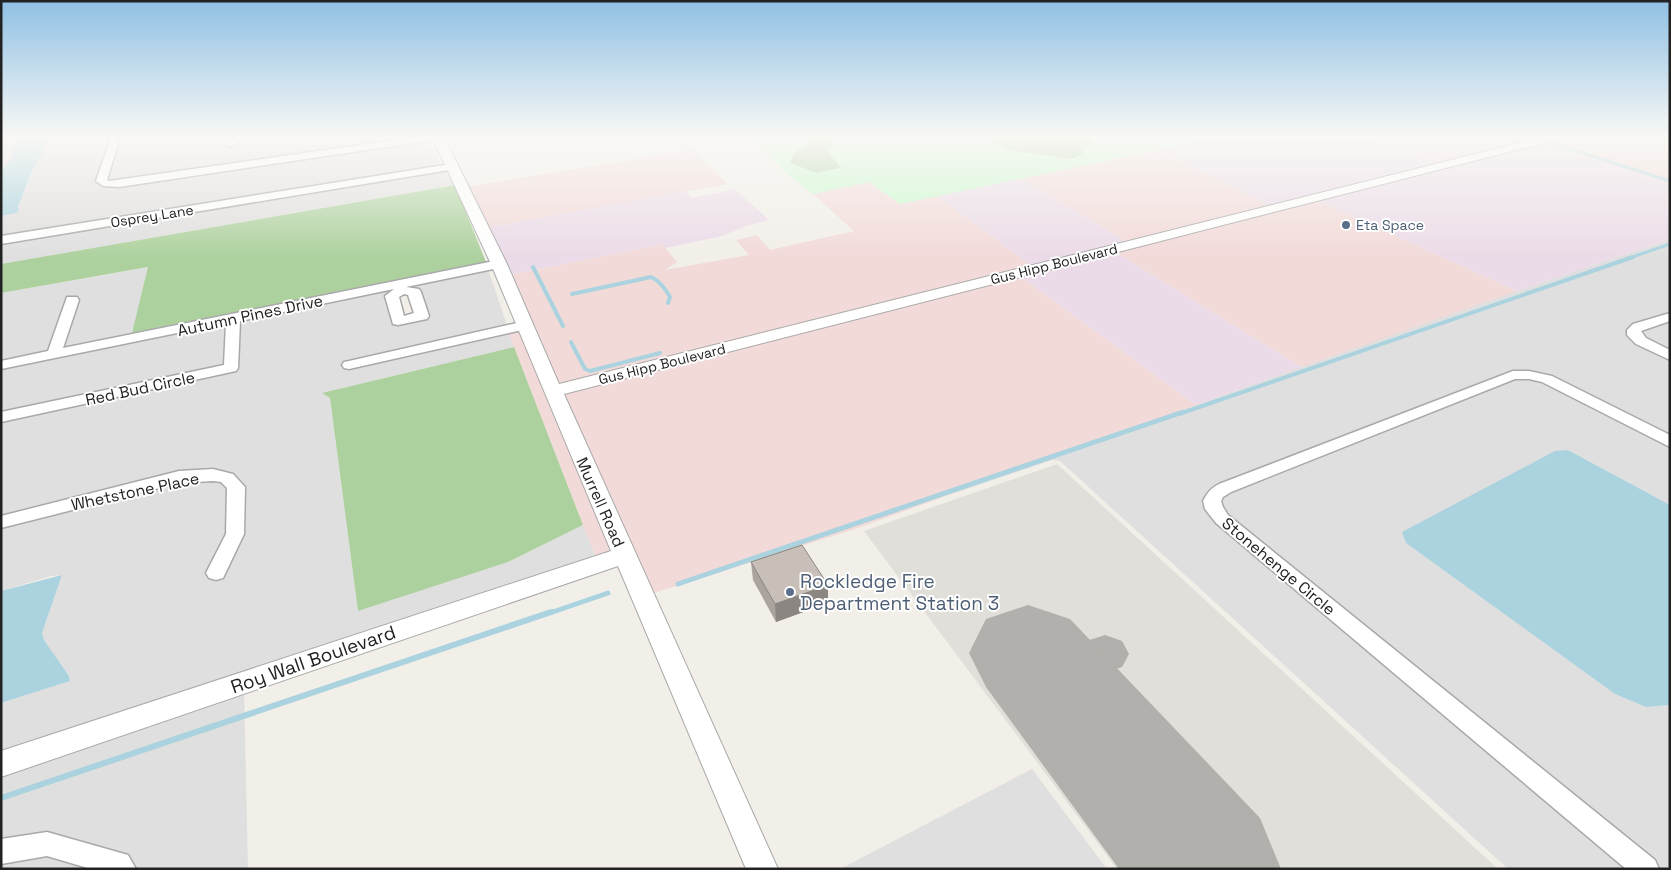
<svg xmlns="http://www.w3.org/2000/svg" width="1671" height="870" font-family="'Space Grotesk',sans-serif">
<style>
.residential{fill:#e0dfdf}
.commercial{fill:#f2dad9}
.industrial{fill:#ebdbe8}
.airport{fill:#e1dfda}
.forest{fill:#add19e}
.park{fill:#c8facc}
.water{fill:#aad3df}
.lines{fill:none;stroke-linecap:round;stroke-linejoin:round}
.stream-far3{stroke:#aad3df;stroke-width:3}
.stream-far2{stroke:#aad3df;stroke-width:4}
.stream-far1{stroke:#aad3df;stroke-width:5}
.stream{stroke:#aad3df;stroke-width:6}
.taxiway{fill:#b1b0ac;fill-rule:evenodd}
.runway{fill:#b1b0ac;fill-rule:evenodd}
.minor-casing{stroke:#a9a9a9;stroke-width:3}
.tertiary-casing{stroke:#a9a9a9;stroke-width:2}
.minor{fill:#fff;fill-rule:evenodd}
.tertiary{fill:#fff;fill-rule:evenodd}
.wall{fill:#aba49e}
.shaded-wall{fill:#8b8681}
.building{fill:#c7bfb8;stroke:#8b8681}
.service-dot{fill:#5c6f8a;stroke:#fff;stroke-width:2}
.labels{text-anchor:middle;stroke-width:4;stroke-linejoin:round;paint-order:stroke}
.far-street-label{font-size:14px;fill:#222;stroke:#fff}
.far-service-label{font-size:14px;fill:#4e5e75;stroke:#fff;text-anchor:start}
.street-label{font-size:16px;fill:#222;stroke:#fff}
.near-service-label{font-size:19px;fill:#4e5e75;stroke:#fff;text-anchor:start}
.near-street-label{font-size:19px;fill:#222;stroke:#fff}
</style>
<rect width="100%" height="100%" fill="#f2efe9"/>
<g class="residential">
<polygon points="1,137 23,137 18,140 13,150 13,157 1,172"/>
<polygon points="49,137 110,137 96,182 104,186 427,139 442,166 1,238 1,216 16,213 32,171 48,143"/>
<polygon points="119,137 235,137 226,146 233,145 243,137 301,137 302,139 317,137 422,137 111,182 106,180"/>
<polygon points="444,170 453,185 1,264 1,243"/>
<polygon points="1670,239 1670,505 1568,450 1402,532 1406,543 1615,694 1646,707 1670,705 1670,869 1508,869 1060,461 1052,460 949,495 1413,326"/>
<polygon points="149,267 132,333 326,294 326,297 62,350 79,296 66,298 48,353 1,362 1,293"/>
<polygon points="488,269 507,325 342,363 343,370 509,332 514,347 322,393 330,398 358,610 508,562 583,525 596,558 1,755 1,703 70,681 69,676 44,640 42,633 62,575 51,576 1,591 1,421 230,372 240,320 395,288 386,298 392,322 399,324 423,319 407,286"/>
<polygon points="226,323 224,366 1,414 1,369"/>
<polygon points="244,690 248,869 1,869 1,772"/>
<polygon points="1032,769 1107,869 840,869"/>
</g>
<g class="commercial">
<polygon points="1364,137 1545,137 1438,164"/>
<polygon points="1566,137 1670,137 1670,184 1543,142"/>
<polygon points="695,149 694,151 727,184 487,228 466,187"/>
<polygon points="1156,150 1271,206 1127,242 1020,178"/>
<polygon points="869,182 900,204 937,196 1032,266 558,386 510,275 662,244 677,262 665,270 749,255 736,240 757,235 770,250 854,231 813,194"/>
<polygon points="1317,200 1517,291 1301,367 1115,252"/>
<polygon points="1020,276 1196,405 858,528 651,594 561,394"/>
<polygon points="521,329 614,552 596,558 514,347 509,332"/>
</g>
<g class="industrial">
<polygon points="1219,137 1364,137 1438,164 1271,206 1156,150"/>
<polygon points="1543,142 1670,184 1670,239 1517,291 1317,200"/>
<polygon points="1020,178 1127,242 1032,266 937,196"/>
<polygon points="735,189 769,220 746,226 722,236 666,248 662,244 510,275 487,228 685,191 692,198"/>
<polygon points="1115,252 1301,367 1196,405 1020,276"/>
</g>
<polygon class="airport" points="1057,464 1498,869 1117,869 864,531"/>
<g class="forest">
<polygon points="815,137 839,137 828,150 841,168 817,173 790,164 793,154"/>
<polygon points="984,137 1091,137 1093,142 1082,150 1085,154 1071,159 1026,153 1008,150"/>
<polygon points="455,185 486,262 132,333 148,267 1,293 1,264"/>
<polygon points="514,347 583,525 508,562 358,611 330,398 322,393"/>
</g>
<polygon class="park" points="745,137 815,137 793,154 790,163 817,173 841,168 827,150 839,137 984,137 1008,150 1026,153 1071,159 1084,154 1081,149 1084,150 1092,143 1091,137 1219,137 900,204 869,182 813,194 786,173 754,139 749,140"/>
<g class="water">
<polygon points="23,137 49,137 48,143 32,171 18,207 19,210 16,213 1,216 1,172 13,157 13,150 18,140"/>
<polygon points="1568,450 1670,505 1670,705 1646,707 1615,694 1406,543 1402,532 1555,451"/>
<polygon points="62,575 42,633 44,640 69,676 70,681 1,703 1,591"/>
</g>
<g class="lines">
<g class="stream-far3">
<polyline points="1558,145 1670,181"/>
<polyline points="1629,258 1670,244"/>
</g>
<g class="stream-far2">
<polyline points="533,267 563,326"/>
<path d="M 572,294 L 651,277 C 660,281 665,288 670,297 L 668,303"/>
<polyline points="571,342 585,369 590,371 660,353"/>
<polyline points="1179,414 1633,257"/>
</g>
<g class="stream-far1">
<polyline points="678,584 1183,412"/>
<polyline points="547,614 608,593"/>
</g>
<polyline class="stream" points="1,798 551,612"/>
<polygon class="taxiway" points="1105,635 1122,641 1129,654 1122,667 1045,694 1028,688 1021,674 1028,660"/>
<polygon class="runway" points="1028,605 1070,619 1260,818 1281,869 1119,869 986,687 969,653 986,619"/>
<defs>
<g id="minor">
<polygon points="111,137 120,137 107,180 109,181 417,137 438,137 433,140 119,187 103,186 96,181"/>
<polygon points="234,137 244,137 234,146 228,146 226,144"/>
<polygon points="451,164 455,165 455,169 1,244 1,236"/>
<path d="M 499,260 L 503,261 L 505,264 L 503,267 L 406,287 L 419,289 L 421,292 L 429,316 L 427,319 L 398,325 L 393,324 L 385,296 L 394,289 L 240,321 L 238,368 L 236,371 L 1,422 L 1,412 L 224,365 L 226,323 L 1,369 L 1,361 L 48,351 L 67,297 L 77,297 L 79,300 L 63,348 ZM 404,294 L 408,295 L 414,313 L 404,316 L 399,297 Z"/>
<polygon points="1670,313 1670,321 1641,331 1646,338 1670,350 1670,360 1636,344 1627,335 1627,330 1633,324"/>
<polygon points="526,321 531,322 533,325 531,328 349,369 344,368 342,365 344,362 349,361"/>
<path d="M 1513,371 L 1529,371 L 1552,376 L 1670,435 L 1670,447 L 1542,382 L 1529,379 L 1515,379 L 1231,492 L 1223,497 L 1221,501 L 1223,507 L 1228,515 L 1655,860 L 1659,869 L 1626,869 L 1216,523 L 1205,509 L 1203,501 C 1208,492 1210,489 1219,484 Z"/>
<polygon points="213,469 233,474 245,487 244,534 223,578 216,580 209,578 206,573 226,534 227,488 221,482 213,481 179,483 1,528 1,516 179,471"/>
<polygon points="47,832 128,855 136,869 91,869 47,856 1,864 1,839"/>
</g>
<polygon id="tertiary" points="432,137 444,137 507,264 559,384 1543,137 1561,137 1559,139 564,394 778,869 746,869 618,566 1,777 1,751 611,551 491,264"/>
</defs>
<use href="#minor" class="minor-casing"/>
<use href="#tertiary" class="tertiary-casing"/>
<use href="#minor" class="minor"/>
<use href="#tertiary" class="tertiary"/>
</g>
<polygon class="wall" points="751,562 828,603 776,622 753,580"/>
<polygon class="shaded-wall" points="828,585 828,603 776,622 775,604"/>
<polygon class="building" points="802,545 828,585 775,604 751,562"/>
<linearGradient id="sky" x2="0" y2="1"><stop stop-color="#8fc0e4"/><stop offset="0.53" stop-color="#f9f8f5"/><stop offset="1" stop-color="#f9f8f5" stop-opacity="0"/></linearGradient>
<rect width="1671" height="258" fill="url(#sky)"/>
<g class="service-dot">
<circle cx="1346" cy="225" r="5"/>
<circle cx="790" cy="592" r="5"/>
</g>
<g class="labels">
<g class="far-street-label">
<text transform="translate(152 216) rotate(-9)" y="5">Osprey Lane</text>
<text transform="translate(1054 264) rotate(-14)" y="5">Gus Hipp Boulevard</text>
<text transform="translate(662 364) rotate(-14)" y="5">Gus Hipp Boulevard</text>
</g>
<g class="far-service-label">
<text x="1356" y="230">Eta Space</text>
</g>
<g class="street-label">
<text transform="translate(250 315) rotate(-12)" y="6">Autumn Pines Drive</text>
<text transform="translate(140 388) rotate(-12)" y="6">Red Bud Circle</text>
<text transform="translate(135 491) rotate(-12)" y="6">Whetstone Place</text>
<text transform="translate(601 502) rotate(66)" y="6">Murrell Road</text>
<text transform="translate(1279 566) rotate(40)" y="6">Stonehenge Circle</text>
</g>
<g class="near-service-label">
<text x="800" y="588">Rockledge Fire<tspan x="800" dy="22">Department Station 3</tspan></text>
</g>
<g class="near-street-label">
<text transform="translate(313 659) rotate(-19)" y="7">Roy Wall Boulevard</text>
</g>
</g>
<rect width="1671" height="870" fill="none" stroke="#222222" stroke-width="5"/>
</svg>
